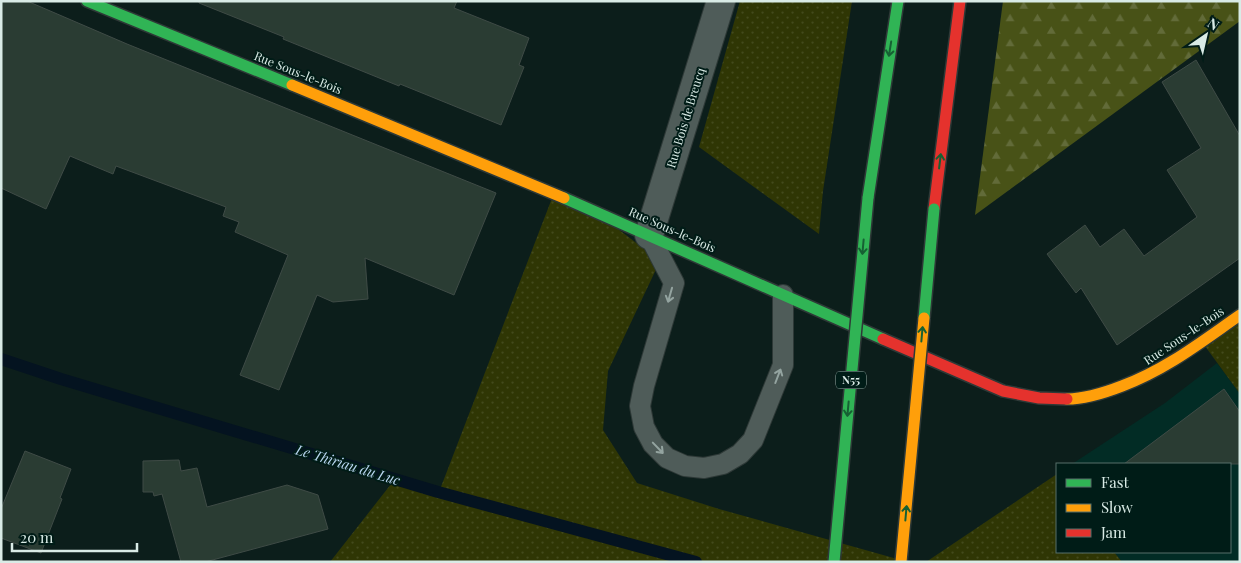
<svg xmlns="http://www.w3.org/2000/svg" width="1241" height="563" font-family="'Playfair Display',serif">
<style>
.built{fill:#022c25}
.grass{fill:url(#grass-dots)}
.forest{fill:url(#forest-firs)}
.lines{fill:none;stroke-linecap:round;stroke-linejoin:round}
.stream{stroke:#041320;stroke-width:12}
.building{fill:#2a3c33;stroke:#3f4b46}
.lane-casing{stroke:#2e3937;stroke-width:22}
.street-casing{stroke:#2e3937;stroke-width:30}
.fast-casing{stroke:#2e3937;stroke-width:14}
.slow-casing{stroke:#2e3937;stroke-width:14}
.jam-casing{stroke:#2e3937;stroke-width:14}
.lane{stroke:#4f5c59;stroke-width:20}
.street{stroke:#4f5c59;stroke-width:28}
.fast{stroke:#30b455;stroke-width:11}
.slow{stroke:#ff9f0a;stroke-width:11}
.jam{stroke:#e5322d;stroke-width:11}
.fast-bridge-casing{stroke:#2e3937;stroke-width:14;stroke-linecap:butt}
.slow-bridge-casing{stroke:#2e3937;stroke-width:14;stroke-linecap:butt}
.fast-bridge{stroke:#30b455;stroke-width:11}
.slow-bridge{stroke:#ff9f0a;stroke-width:11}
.oneway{stroke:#166033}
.oneway2{stroke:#94a4a0}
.labels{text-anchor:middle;stroke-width:4;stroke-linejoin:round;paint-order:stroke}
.shield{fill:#001c17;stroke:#98ada8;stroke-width:1}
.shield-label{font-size:11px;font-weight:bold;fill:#d9ebe6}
.street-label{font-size:12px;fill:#d9ebe6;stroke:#001c17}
.water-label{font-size:14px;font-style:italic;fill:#b9d7f1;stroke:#001c17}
</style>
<defs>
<pattern id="grass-dots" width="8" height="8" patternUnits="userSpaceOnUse" patternTransform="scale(1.25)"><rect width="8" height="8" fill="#2f3604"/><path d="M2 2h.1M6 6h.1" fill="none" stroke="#434a1c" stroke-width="1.8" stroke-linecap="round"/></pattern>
<pattern id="forest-firs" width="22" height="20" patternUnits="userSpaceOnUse" patternTransform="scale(1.25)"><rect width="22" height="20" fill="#485217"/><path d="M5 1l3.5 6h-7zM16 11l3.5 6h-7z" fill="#626b39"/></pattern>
</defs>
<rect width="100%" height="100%" fill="#0c1e1b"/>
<polygon class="built" points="1217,363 1240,394 1240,562 1122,562 1114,552 1230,552 1230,464 1072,464 1165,403"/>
<g class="grass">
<polygon points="740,1 852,1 823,191 819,234 699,147"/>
<polygon points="554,193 597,213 660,261 608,371 603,430 637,483 719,509 908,562 330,562 395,479 439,492"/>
<polygon points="1240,315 1240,394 1202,342"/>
<polygon points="1057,474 1057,552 1114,552 1122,562 926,562"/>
</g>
<polygon class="forest" points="1003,1 1240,1 1240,21 975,215"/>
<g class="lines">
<polyline class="stream" points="1,359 61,379 438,492 696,562"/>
</g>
<g class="building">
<polygon points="1,1 27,1 127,44 496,193 454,295 365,258 368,299 333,302 317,295 279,390 240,375 288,255 235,232 239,222 223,216 226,207 116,166 113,174 70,156 46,209 1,188"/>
<polygon points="199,1 457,1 454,8 529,38 519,65 524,67 501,125 400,84 399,86 283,39 284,37 199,3"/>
<polygon points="1196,60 1240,136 1240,258 1117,345 1081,288 1076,293 1047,254 1085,225 1100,247 1124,229 1144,256 1197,217 1167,170 1201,148 1162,82"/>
<polygon points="1224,389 1240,412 1240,464 1124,464"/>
<polygon points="25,451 71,469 60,498 62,499 41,553 1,538 1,509"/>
<polygon points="179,460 181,471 197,468 207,507 287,485 318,495 328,529 205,562 181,562 162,494 154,496 153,492 143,492 143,461"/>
</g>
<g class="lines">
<defs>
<polyline id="lane" points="649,235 674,283 644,386 640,406 644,427 653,444 667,458 685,466 704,468 723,464 740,454 753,440 783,365 783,295"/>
<polyline id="street" points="649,235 721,1"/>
<g id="fast">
<polyline points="87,1 292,85"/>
<polyline points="564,198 883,339"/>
<polyline points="868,198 898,1"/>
</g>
<g id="slow">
<polyline points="292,85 564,198"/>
<path d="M 1067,399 C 1086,399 1104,393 1122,386 C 1167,369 1201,342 1240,315"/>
</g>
<g id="jam">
<polyline points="934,209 960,1"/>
<polyline points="883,339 1003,391 1039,398 1067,399"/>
</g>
</defs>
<use href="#lane" class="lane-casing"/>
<use href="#street" class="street-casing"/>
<use href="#fast" class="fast-casing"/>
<use href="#slow" class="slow-casing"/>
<use href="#jam" class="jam-casing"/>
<use href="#lane" class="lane"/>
<use href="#street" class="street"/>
<use href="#fast" class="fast"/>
<use href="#slow" class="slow"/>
<use href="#jam" class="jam"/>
<defs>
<g id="fast-bridge">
<polyline points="924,318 934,209"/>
<polyline points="834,562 868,198"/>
</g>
<polyline id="slow-bridge" points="901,562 924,318"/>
</defs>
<use href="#fast-bridge" class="fast-bridge-casing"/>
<use href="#slow-bridge" class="slow-bridge-casing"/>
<use href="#fast-bridge" class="fast-bridge"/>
<use href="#slow-bridge" class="slow-bridge"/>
</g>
<defs><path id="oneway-shaft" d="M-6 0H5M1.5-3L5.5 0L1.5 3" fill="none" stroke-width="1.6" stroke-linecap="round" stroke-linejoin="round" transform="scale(1.25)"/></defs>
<g class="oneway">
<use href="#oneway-shaft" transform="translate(890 49) rotate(99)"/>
<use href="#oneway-shaft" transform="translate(940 161) rotate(-83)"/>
<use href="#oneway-shaft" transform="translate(863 247) rotate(95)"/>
<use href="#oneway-shaft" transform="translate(922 334) rotate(-85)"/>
<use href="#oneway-shaft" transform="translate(848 409) rotate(95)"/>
<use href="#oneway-shaft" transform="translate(906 513) rotate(-85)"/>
</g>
<g class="oneway2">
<use href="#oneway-shaft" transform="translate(670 295) rotate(106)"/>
<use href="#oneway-shaft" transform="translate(778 376) rotate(-69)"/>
<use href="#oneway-shaft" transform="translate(658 448) rotate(46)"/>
</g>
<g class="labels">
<rect class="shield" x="836" y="371.5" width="30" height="17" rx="4"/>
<g class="shield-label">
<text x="851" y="384">N55</text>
</g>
<g class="street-label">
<text transform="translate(298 73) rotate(22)" y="4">Rue Sous-le-Bois</text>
<text transform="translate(686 118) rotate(-73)" y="4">Rue Bois de Breucq</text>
<text transform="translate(672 230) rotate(24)" y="4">Rue Sous-le-Bois</text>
<text transform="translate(1184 336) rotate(-34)" y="4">Rue Sous-le-Bois</text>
</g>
<g class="water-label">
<text transform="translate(348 465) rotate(17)" y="5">Le Thiriau du Luc</text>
</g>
</g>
<rect width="1241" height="563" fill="none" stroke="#d9ebe6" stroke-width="5"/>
<rect x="1056" y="463" width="175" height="90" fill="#001c17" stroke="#576f6a"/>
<rect x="1066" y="479" width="25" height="8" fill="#30b455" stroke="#576f6a"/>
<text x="1101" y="488" font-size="15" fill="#d9ebe6">Fast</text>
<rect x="1066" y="504" width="25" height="8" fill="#ff9f0a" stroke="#576f6a"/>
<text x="1101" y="513" font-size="15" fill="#d9ebe6">Slow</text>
<rect x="1066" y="529" width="25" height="8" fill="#e5322d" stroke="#576f6a"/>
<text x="1101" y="538" font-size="15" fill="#d9ebe6">Jam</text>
<g transform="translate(1206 35) rotate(34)" stroke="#001c17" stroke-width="4" paint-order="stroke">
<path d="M0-4L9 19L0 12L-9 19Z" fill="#d9ebe6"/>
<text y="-8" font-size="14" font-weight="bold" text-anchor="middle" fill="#d9ebe6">N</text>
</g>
<path d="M12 543v8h125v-8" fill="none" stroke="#d9ebe6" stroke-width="2.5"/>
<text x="20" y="543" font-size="15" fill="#d9ebe6" stroke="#001c17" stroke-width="4" paint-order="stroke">20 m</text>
</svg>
